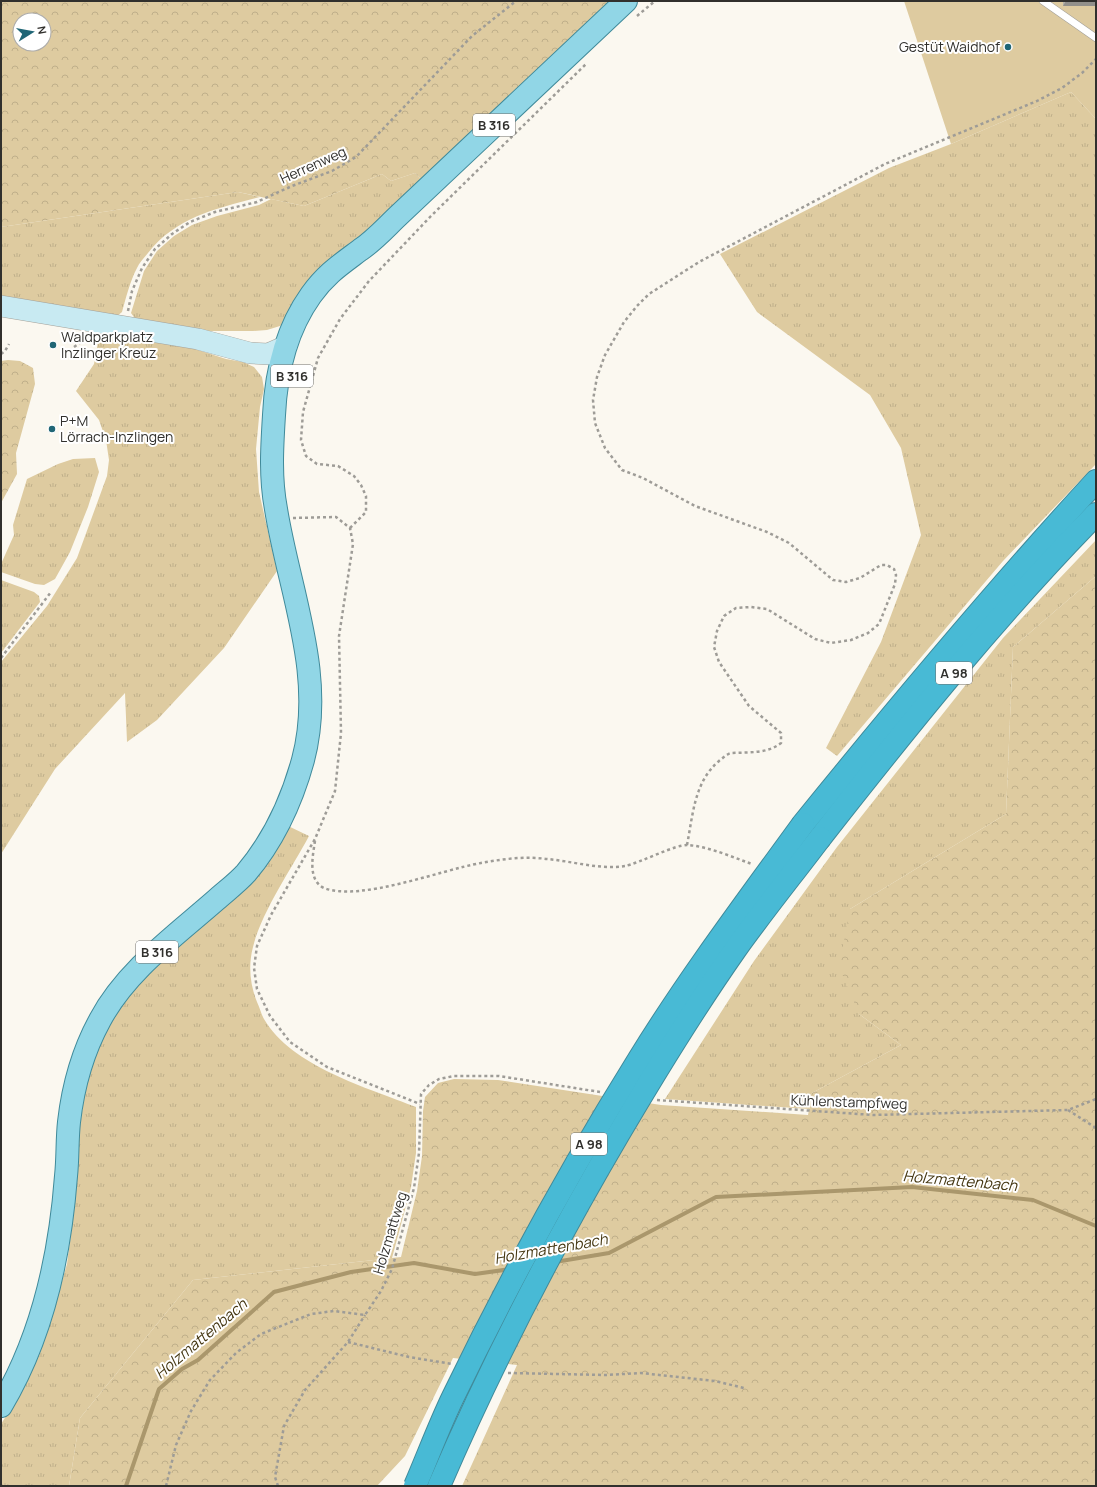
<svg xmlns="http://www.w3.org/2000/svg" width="1097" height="1487" font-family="Manrope,sans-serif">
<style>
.grass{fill:url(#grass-tufts)}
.forest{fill:url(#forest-crowns);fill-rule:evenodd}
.garden{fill:#decba0}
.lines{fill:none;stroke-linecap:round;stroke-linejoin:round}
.stream{stroke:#aa976c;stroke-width:4}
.lane-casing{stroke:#a3a099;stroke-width:8}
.secondary-casing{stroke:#a3a099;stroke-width:22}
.primary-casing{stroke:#408a9a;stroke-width:24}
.highway-casing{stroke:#408a9a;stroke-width:24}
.path{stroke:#9e9c97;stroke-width:2.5;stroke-dasharray:3 3;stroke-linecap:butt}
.lane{stroke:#fff;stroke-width:7}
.secondary{stroke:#c8eaf2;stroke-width:21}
.primary{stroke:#91d6e6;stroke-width:22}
.highway{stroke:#48bad5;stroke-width:22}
.highway-bridge-casing{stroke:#408a9a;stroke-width:24;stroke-linecap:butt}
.highway-bridge{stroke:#48bad5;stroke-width:22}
.wall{fill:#b4b1aa}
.shaded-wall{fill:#92908b}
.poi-dot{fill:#206676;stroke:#fff;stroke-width:1.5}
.labels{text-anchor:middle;stroke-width:4;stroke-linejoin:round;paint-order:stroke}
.shield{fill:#fff;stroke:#6f6e6c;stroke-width:1}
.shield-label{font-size:13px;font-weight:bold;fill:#31302d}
.poi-label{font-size:14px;fill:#31302d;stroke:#fff;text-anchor:start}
.street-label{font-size:14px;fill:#31302d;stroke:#fff}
.water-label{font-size:15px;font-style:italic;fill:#443611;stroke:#fff}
</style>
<defs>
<pattern id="grass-tufts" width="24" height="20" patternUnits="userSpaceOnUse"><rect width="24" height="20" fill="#decba0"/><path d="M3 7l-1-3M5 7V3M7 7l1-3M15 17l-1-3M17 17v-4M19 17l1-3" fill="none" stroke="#bfaf8a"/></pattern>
<pattern id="forest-crowns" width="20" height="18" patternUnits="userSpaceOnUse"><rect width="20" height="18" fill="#decba0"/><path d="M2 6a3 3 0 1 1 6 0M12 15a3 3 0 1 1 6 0" fill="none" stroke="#bfaf8a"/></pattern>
</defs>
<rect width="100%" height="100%" fill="#fbf8f0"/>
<g class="grass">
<polygon points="1071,92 1096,119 1096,464 1003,561 837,756 826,748 881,642 921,535 901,448 870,395 757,312 720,254 889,168 951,144"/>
<polygon points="415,173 422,180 334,260 289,319 280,326 267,330 253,331 183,331 136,320 131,313 144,271 157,251 174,236 192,225 217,216 259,205 271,199 304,206 382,174 391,181"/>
<path d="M 238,192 L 260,197 C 218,208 176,217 148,253 C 144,258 139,263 137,268 C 130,281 126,298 122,312 L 116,317 L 1,299 L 1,227 Z"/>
<polygon points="100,331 189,347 226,359 243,362 254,367 262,377 264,389 260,407 256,449 259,492 277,571 224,648 157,720 127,742 125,693 55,769 1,854 1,662 47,606 77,558 107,476 109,460 106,440 99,420 76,391 94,364"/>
<polygon points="95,458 99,472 88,507 70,552 55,579 44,585 35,584 1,572 1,564 14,535 13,525 27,479 58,464 73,459"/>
<polygon points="1096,540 1096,576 1013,647 1006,814 850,909 859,1014 901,1045 812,1093 809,1109 665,1099 754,961 837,847 1003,638"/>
<polygon points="1,580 34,592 39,596 40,602 1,653"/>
<path d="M 284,824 L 309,836 C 292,868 261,913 253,947 C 248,966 250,984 257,1002 C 260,1008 261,1014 264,1019 C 291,1066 368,1088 416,1107 L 416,1153 L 411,1187 L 392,1258 L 193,1280 L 80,1418 L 69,1486 L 1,1486 L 1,1424 L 21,1393 L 46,1335 L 67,1264 L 75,1203 L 79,1133 L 87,1077 L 102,1038 L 123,1001 Z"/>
</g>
<g class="forest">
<path d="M 1,1 L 611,1 L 422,180 L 415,173 L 391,181 L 382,174 L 304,206 L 238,192 L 1,227 ZM 20,20 L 44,20 L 44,44 L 20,44 Z"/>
<polygon points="8,360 20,361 33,368 35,384 16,453 17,474 1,503 1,361"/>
<polygon points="1096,576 1096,1486 462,1486 517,1365 453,1358 405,1456 377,1486 69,1486 80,1418 193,1280 401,1257 417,1191 422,1156 423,1111 425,1097 438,1083 454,1079 498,1080 661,1105 808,1115 812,1093 901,1045 859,1014 839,967 850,909 1006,814 1013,647"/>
</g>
<polygon class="garden" points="904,1 1096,1 1096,119 1071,92 951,144"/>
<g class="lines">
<g class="stream">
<polyline points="555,1262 609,1253 716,1197 912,1187 1033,1200 1096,1226"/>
<polyline points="126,1486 159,1389 182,1369 198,1360 274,1292 351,1272 414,1263 475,1274 511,1269"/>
</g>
<defs>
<polyline id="lane" points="1043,1 1096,38"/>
<polyline id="secondary" points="1,306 198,339 250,353 268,354 286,346"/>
<path id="primary" d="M 1,1406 C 43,1336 60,1256 66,1176 C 68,1158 67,1140 69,1122 C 73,1087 83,1051 100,1020 C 126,971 175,936 216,900 C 226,891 237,883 246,873 C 273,841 292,800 303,760 C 326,675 289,591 276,509 C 270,477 272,447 274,415 C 276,373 286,330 311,295 C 326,274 340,265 360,250 C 375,240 387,226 400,214 L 626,1"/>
<g id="highway">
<path d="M 803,824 C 898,707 994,592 1096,481"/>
<path d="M 820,838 C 907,727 997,615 1096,514"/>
</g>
</defs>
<use href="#lane" class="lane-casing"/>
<use href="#secondary" class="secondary-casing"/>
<use href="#primary" class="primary-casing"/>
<use href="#highway" class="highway-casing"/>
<g class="path">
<polyline points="637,16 655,1"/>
<polyline points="128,311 132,291 142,268 155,249 172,234 190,222 215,212 257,202 292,186 332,171 356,157 472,36 516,1"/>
<polyline points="74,347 87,338"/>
<polyline points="1,354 5,351 9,344"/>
<polyline points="293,518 336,517 350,528 353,544 339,636 341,733 335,791 315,839 271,915 257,946 254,968 257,989 270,1016 290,1042 327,1067 420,1104"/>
<polyline points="350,528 366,512 366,496 361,485 354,476 338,466 317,464 306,456 301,440 303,412 318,358 340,319 369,281 431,216 586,64"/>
<polyline points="1,658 51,592"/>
<path d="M 315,841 C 313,855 307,880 324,888 C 360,902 441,870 481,863 C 503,859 525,856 547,859 C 572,861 599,870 625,866 C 640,863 676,844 688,845 C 710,847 732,857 752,864"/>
<path d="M 687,845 C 693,815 694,782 719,761 C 723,758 727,754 731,753 C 749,752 767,754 781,743 L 781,733 L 749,706 L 719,662 L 714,647 L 717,631 L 724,616 L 736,608 L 751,607 L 767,609 L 815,639 L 831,643 L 851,640 L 868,633 L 879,624 L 895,584 L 896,575 L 894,569 L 887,565 L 881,565 L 860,578 L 846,582 L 833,580 L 789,543 L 767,532 L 695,506 L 643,478 L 622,470 L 605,448 L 595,423 L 593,400 L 597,377 L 605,355 L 624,322 L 637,306 L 649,294 L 699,262 L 885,164 L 1037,101 L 1062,88 L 1082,73 L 1096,59"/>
<polyline points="657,1100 873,1115 1068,1110 1096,1099"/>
<polyline points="1068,1110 1096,1128"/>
<polyline points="348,1342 409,1357 452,1364"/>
<polyline points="508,1373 605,1375 641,1373 715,1381 744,1388"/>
<polyline points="166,1486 176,1445 191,1411 210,1380 236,1353 261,1334 311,1314 334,1311 365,1315 381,1291 392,1269 414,1188 419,1153 421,1094 429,1085 439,1079 454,1076 499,1076 600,1092"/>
<polyline points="278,1486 275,1477 284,1426 305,1390 348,1342 365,1315"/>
</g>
<use href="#lane" class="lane"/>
<use href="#secondary" class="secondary"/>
<use href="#primary" class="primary"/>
<use href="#highway" class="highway"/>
<defs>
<g id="highway-bridge">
<path d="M 415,1486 C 428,1456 439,1426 453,1397 C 509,1281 571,1168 639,1059 C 689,978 747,901 803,824"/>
<path d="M 439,1486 C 491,1365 551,1249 618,1135 C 655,1072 693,1010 735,950 C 762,912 792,875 820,838"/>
</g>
</defs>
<use href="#highway-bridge" class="highway-bridge-casing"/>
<use href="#highway-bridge" class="highway-bridge"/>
</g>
<polygon class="wall" points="1063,1 1096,1 1063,6"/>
<polygon class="shaded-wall" points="1066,1 1096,1 1096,6 1063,6"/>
<g class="poi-dot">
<circle cx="1008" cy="47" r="4"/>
<circle cx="53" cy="345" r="4"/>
<circle cx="52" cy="429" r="4"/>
</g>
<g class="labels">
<g class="shield">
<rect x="473" y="114" width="42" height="22" rx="3"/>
<rect x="271" y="365" width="42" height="22" rx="3"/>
<rect x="936" y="662" width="36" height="22" rx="3"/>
<rect x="136" y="941" width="42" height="22" rx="3"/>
<rect x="571" y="1133" width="36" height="22" rx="3"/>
</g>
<g class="shield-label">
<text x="494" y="130">B 316</text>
<text x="292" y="381">B 316</text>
<text x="954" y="678">A 98</text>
<text x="157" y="957">B 316</text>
<text x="589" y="1149">A 98</text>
</g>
<g class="poi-label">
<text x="1000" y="52" text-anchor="end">Gestüt Waidhof</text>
<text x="61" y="342">Waldparkplatz<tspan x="61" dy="16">Inzlinger Kreuz</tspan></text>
<text x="60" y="426">P+M<tspan x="60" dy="16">Lörrach-Inzlingen</tspan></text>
</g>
<g class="street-label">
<text transform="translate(313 165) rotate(-24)" y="5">Herrenweg</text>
<text transform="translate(849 1102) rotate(2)" y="5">Kühlenstampfweg</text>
<text transform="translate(390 1233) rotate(-73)" y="5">Holzmattweg</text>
</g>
<g class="water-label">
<text transform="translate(960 1181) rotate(5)" y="5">Holzmattenbach</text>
<text transform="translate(551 1249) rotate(-10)" y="5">Holzmattenbach</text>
<text transform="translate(201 1339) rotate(-40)" y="5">Holzmattenbach</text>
</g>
</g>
<rect width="1097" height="1487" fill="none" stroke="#31302d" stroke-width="4"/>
<g transform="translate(32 32) rotate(79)"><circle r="19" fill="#ffffff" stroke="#adacab"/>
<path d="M0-3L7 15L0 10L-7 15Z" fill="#206676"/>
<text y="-6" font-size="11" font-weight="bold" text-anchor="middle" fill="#31302d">N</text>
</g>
</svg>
